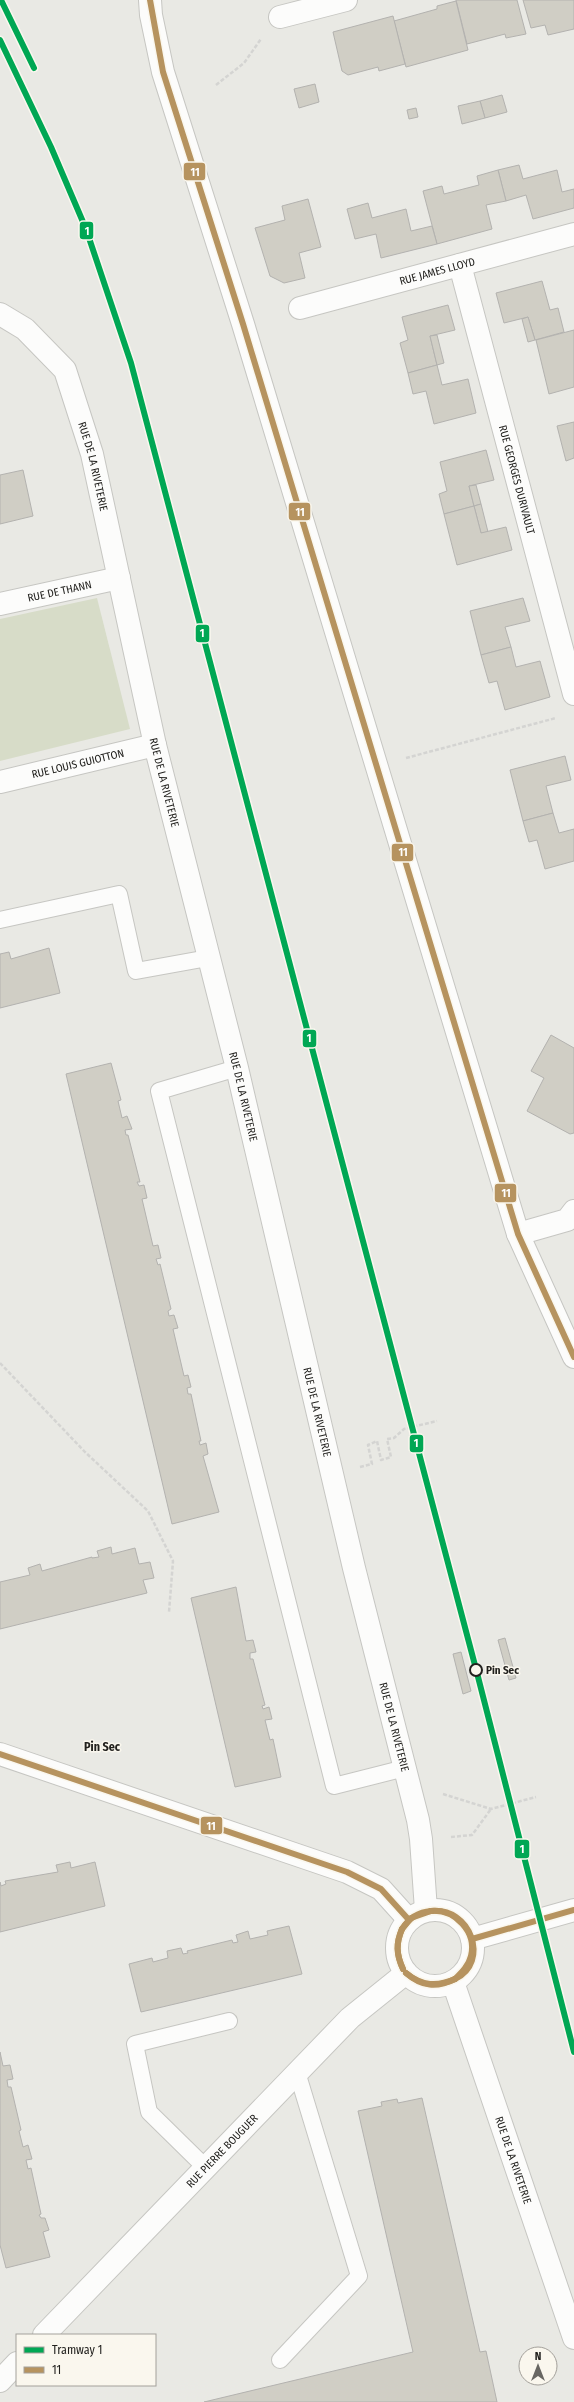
<svg xmlns="http://www.w3.org/2000/svg" width="574" height="2402" font-family="'Fira Sans Condensed',sans-serif">
<style>
.green{fill:#d7dcc8}
.building{fill:#d0cec5;stroke:#b3b2af}
.lines{fill:none;stroke-linecap:round;stroke-linejoin:round}
.lane-casing{stroke:#c6c6c2;stroke-width:18}
.street-casing{stroke:#c6c6c2;stroke-width:24}
.path{stroke:#d4d4d2;stroke-width:2.5;stroke-dasharray:4 2;stroke-linecap:butt}
.lane{stroke:#fcfcfb;stroke-width:16}
.street{stroke:#fcfcfb;stroke-width:22}
.bus-1-casing{stroke:#faf7ee;stroke-width:9}
.bus-1{stroke:#b6935f;stroke-width:6}
.tram-1-casing{stroke:#faf7ee;stroke-width:9}
.tram-1{stroke:#00a754;stroke-width:6}
.stop-dot{fill:#faf7ee;stroke:#22211e;stroke-width:2}
.labels{text-anchor:middle;stroke-width:3;stroke-linejoin:round;paint-order:stroke}
.street-label{font-size:11px;fill:#22211e;stroke:#faf7ee}
.stop-label{font-size:11px;font-weight:bold;fill:#22211e;stroke:#faf7ee;text-anchor:start}
.neighbourhood-label{font-size:12px;font-weight:bold;fill:#22211e;stroke:#faf7ee}
.line-badge{stroke:#faf7ee;stroke-width:1.5}
.badge-label{font-size:11px;text-anchor:middle;font-weight:bold;fill:#fff}
</style>
<rect width="100%" height="100%" fill="#e9e9e4"/>
<polygon class="green" points="97,598 130,729 0,761 0,619"/>
<g class="building">
<polygon points="456,0 517,0 526,34 506,38 505,34 467,44"/>
<polygon points="523,0 574,0 574,29 548,35 545,25 531,28"/>
<polygon points="456,1 468,50 406,67 394,21 437,9 437,6"/>
<polygon points="393,16 405,64 379,71 378,67 348,75 342,71 333,32"/>
<polygon points="315,84 319,102 299,108 294,89"/>
<polygon points="502,95 507,112 485,118 480,101"/>
<polygon points="480,101 485,118 462,124 458,106"/>
<polygon points="416,108 418,117 409,119 407,110"/>
<polygon points="519,165 523,179 557,170 562,192 574,189 574,208 533,219 526,195 506,201 498,170"/>
<polygon points="498,170 506,201 486,205 492,229 437,244 423,191 442,186 444,194 479,185 477,176"/>
<polygon points="308,199 321,247 299,253 305,278 284,283 270,276 255,228 285,220 282,206"/>
<polygon points="368,203 372,218 406,209 411,231 432,226 437,244 381,258 376,234 355,239 347,209"/>
<polygon points="542,281 550,310 558,308 564,332 535,340 528,317 504,323 496,293"/>
<polygon points="448,305 455,330 430,336 437,365 408,373 400,343 408,340 402,317"/>
<polygon points="528,317 535,340 528,342 522,319"/>
<polygon points="574,330 574,387 549,394 536,340"/>
<polygon points="437,335 444,363 437,365 430,336"/>
<polygon points="437,365 442,385 468,379 476,413 434,424 426,391 413,394 408,373"/>
<polygon points="574,422 574,458 566,461 557,426"/>
<polygon points="486,450 494,480 469,486 474,506 444,514 439,494 447,491 440,462"/>
<polygon points="23,470 33,516 0,524 0,475"/>
<polygon points="476,485 481,504 474,506 469,486"/>
<polygon points="481,504 488,532 481,533 474,506"/>
<polygon points="474,506 481,533 506,527 512,550 457,565 444,514"/>
<polygon points="523,598 530,621 505,627 511,647 481,655 470,611"/>
<polygon points="511,647 516,667 540,661 550,697 505,710 497,681 489,683 481,655"/>
<polygon points="565,756 571,780 546,786 553,813 523,821 510,770"/>
<polygon points="553,813 559,833 574,829 574,861 545,869 537,840 529,842 523,821"/>
<polygon points="49,948 60,993 0,1008 0,954 9,952 11,959"/>
<polygon points="551,1035 574,1048 574,1133 570,1134 527,1111 544,1078 531,1071"/>
<polygon points="111,1063 121,1100 118,1101 122,1118 127,1116 132,1129 125,1130 126,1135 128,1135 140,1182 137,1182 139,1186 144,1185 147,1198 142,1199 153,1246 158,1245 161,1258 156,1259 158,1265 160,1264 171,1309 168,1311 169,1316 174,1315 178,1328 173,1329 184,1376 188,1375 191,1387 187,1388 188,1394 191,1394 201,1441 199,1441 200,1445 206,1443 208,1454 203,1456 219,1512 172,1524 66,1074"/>
<polygon points="111,1547 112,1554 135,1548 139,1564 150,1562 154,1578 143,1580 147,1593 0,1629 0,1582 30,1575 28,1568 40,1564 42,1571 92,1557 92,1558 99,1557 97,1551"/>
<polygon points="236,1587 246,1641 253,1640 256,1652 250,1653 250,1659 253,1659 265,1705 262,1706 263,1709 269,1707 272,1719 265,1720 270,1740 273,1739 281,1777 235,1787 191,1598"/>
<polygon points="505,1638 516,1678 509,1680 498,1640"/>
<polygon points="461,1652 471,1691 463,1694 453,1654"/>
<polygon points="70,1862 71,1868 95,1862 105,1906 0,1932 0,1882 1,1886 6,1884 5,1881 58,1872 56,1865"/>
<polygon points="289,1926 302,1974 141,2012 129,1964 152,1958 153,1962 168,1958 167,1951 181,1948 183,1954 188,1953 187,1951 232,1940 233,1943 238,1942 236,1935 248,1931 250,1939 268,1935 267,1931"/>
<polygon points="0,2052 3,2066 10,2065 13,2079 7,2080 8,2087 11,2087 21,2130 19,2131 23,2147 28,2145 32,2159 26,2160 28,2169 31,2168 41,2214 39,2215 41,2218 45,2218 49,2230 43,2232 50,2257 6,2268 0,2245"/>
<polygon points="422,2098 480,2352 486,2351 497,2402 204,2402 413,2352 358,2111 382,2106 381,2102 397,2099 398,2103"/>
</g>
<g class="lines">
<defs>
<g id="lane">
<polyline points="0,920 119,894 136,971 208,958"/>
<polyline points="237,1068 159,1091 334,1786 405,1768"/>
<polyline points="206,2168 149,2112 135,2044 229,2021"/>
<polyline points="280,2360 359,2276 297,2072"/>
</g>
<g id="street">
<polyline points="150,0 151,15 163,72 243,324 518,1234 574,1357"/>
<polyline points="280,17 346,0"/>
<path id="s1" d="M 460,265 L 574,694"/>
<path id="s2" d="M 300,308 L 574,234"/>
<path id="s3" d="M 0,314 L 25,329 L 65,370 L 92,454 L 155,745 L 237,1068 L 354,1568 L 418,1820 L 421,1839 L 426,1910"/>
<path id="s4" d="M 0,604 L 119,578"/>
<path id="s5" d="M 0,782 L 155,745"/>
<polyline points="518,1234 567,1220 574,1211"/>
<polyline points="0,1754 347,1872 381,1889 409,1920"/>
<circle cx="435" cy="1948" r="38"/>
<polyline points="472,1939 574,1910"/>
<path id="s6" d="M 453,1982 L 574,2338"/>
<path id="s7" d="M 44,2335 L 350,2018 L 406,1973"/>
<polyline points="0,2381 17,2363"/>
</g>
</defs>
<use href="#lane" class="lane-casing"/>
<use href="#street" class="street-casing"/>
<g class="path">
<polyline points="216,85 244,63 261,39"/>
<polyline points="406,758 556,718"/>
<polyline points="0,1363 85,1452 148,1511 173,1561 169,1612"/>
<polyline points="360,1467 372,1464 368,1445 377,1441 381,1460 391,1457 387,1439 394,1438 404,1429 437,1421"/>
<polyline points="443,1794 491,1809 536,1797"/>
<polyline points="451,1837 472,1835 491,1809"/>
</g>
<use href="#lane" class="lane"/>
<use href="#street" class="street"/>
<defs>
<g id="bus-1">
<polyline points="150,0 163,72 243,324 518,1234 574,1357"/>
<polyline points="0,1754 347,1872 381,1889 409,1920"/>
<path d="M 431,1911 C 470,1906 491,1962 455,1979"/>
<path d="M 431,1911 C 455,1909 477,1932 471,1956 C 469,1965 462,1972 455,1979"/>
<path d="M 402,1929 C 396,1943 396,1954 403,1969"/>
<path d="M 402,1929 C 396,1943 396,1954 403,1969"/>
<path d="M 402,1929 C 409,1918 418,1912 431,1911"/>
<polyline points="402,1929 411,1918 431,1911"/>
<polyline points="472,1939 574,1910"/>
<path d="M 406,1973 C 422,1986 437,1987 455,1979"/>
<path d="M 406,1973 C 422,1987 437,1988 455,1979"/>
</g>
</defs>
<use href="#bus-1" class="bus-1-casing"/>
<use href="#bus-1" class="bus-1"/>
<defs>
<g id="tram-1">
<polyline points="1,0 34,68"/>
<polyline points="0,40 51,147 86,229 131,363 476,1669 574,2052"/>
</g>
</defs>
<use href="#tram-1" class="tram-1-casing"/>
<use href="#tram-1" class="tram-1"/>
</g>
<circle class="stop-dot" cx="476" cy="1670" r="6"/>
<g class="labels">
<g class="street-label">
<text dy="4" stroke="none"><textPath href="#s2" startOffset="142">RUE JAMES LLOYD</textPath></text>
<text dy="4" stroke="none"><textPath href="#s3" startOffset="187">RUE DE LA RIVETERIE</textPath></text>
<text dy="4" stroke="none"><textPath href="#s1" startOffset="222">RUE GEORGES DURIVAULT</textPath></text>
<text dy="4" stroke="none"><textPath href="#s4" startOffset="61">RUE DE THANN</textPath></text>
<text dy="4" stroke="none"><textPath href="#s5" startOffset="80">RUE LOUIS GUIOTTON</textPath></text>
<text dy="4" stroke="none"><textPath href="#s3" startOffset="511">RUE DE LA RIVETERIE</textPath></text>
<text dy="4" stroke="none"><textPath href="#s3" startOffset="835">RUE DE LA RIVETERIE</textPath></text>
<text dy="4" stroke="none"><textPath href="#s3" startOffset="1159">RUE DE LA RIVETERIE</textPath></text>
<text dy="4" stroke="none"><textPath href="#s3" startOffset="1483">RUE DE LA RIVETERIE</textPath></text>
<text dy="4" stroke="none"><textPath href="#s7" startOffset="256">RUE PIERRE BOUGUER</textPath></text>
<text dy="4" stroke="none"><textPath href="#s6" startOffset="188">RUE DE LA RIVETERIE</textPath></text>
</g>
<g class="stop-label">
<text x="486" y="1674">Pin Sec</text>
</g>
<g class="neighbourhood-label">
<text x="102" y="1751">Pin Sec</text>
</g>
</g>
<g class="line-badge">
<rect x="183" y="162" width="23" height="19" rx="4" fill="#b6935f"/>
<rect x="79" y="221" width="15" height="19" rx="4" fill="#00a754"/>
<rect x="288" y="502" width="23" height="19" rx="4" fill="#b6935f"/>
<rect x="195" y="624" width="15" height="19" rx="4" fill="#00a754"/>
<rect x="391" y="843" width="23" height="19" rx="4" fill="#b6935f"/>
<rect x="302" y="1029" width="15" height="19" rx="4" fill="#00a754"/>
<rect x="494" y="1183" width="23" height="20" rx="4" fill="#b6935f"/>
<rect x="409" y="1434" width="15" height="19" rx="4" fill="#00a754"/>
<rect x="200" y="1816" width="23" height="19" rx="4" fill="#b6935f"/>
<rect x="514" y="1839" width="16" height="20" rx="4" fill="#00a754"/>
</g>
<g class="badge-label">
<text x="195" y="176">11</text>
<text x="87" y="235">1</text>
<text x="300" y="516">11</text>
<text x="202" y="637">1</text>
<text x="403" y="856">11</text>
<text x="309" y="1042">1</text>
<text x="506" y="1197">11</text>
<text x="416" y="1447">1</text>
<text x="211" y="1830">11</text>
<text x="522" y="1853">1</text>
</g>
<rect x="16" y="2334" width="140" height="52" fill="#faf7ee" stroke="#a4a19b"/>
<rect x="24" y="2347" width="20" height="6" fill="#00a754" stroke="#a4a19b"/>
<text x="52" y="2354" font-size="12" fill="#22211e">Tramway 1</text>
<rect x="24" y="2367" width="20" height="6" fill="#b6935f" stroke="#a4a19b"/>
<text x="52" y="2374" font-size="12" fill="#22211e">11</text>
<g transform="translate(538 2366)"><circle r="19" fill="#faf7ee" stroke="#a4a19b"/>
<path d="M0-3L7 15L0 10L-7 15Z" fill="#686763"/>
<text y="-6" font-size="11" font-weight="bold" text-anchor="middle" fill="#22211e">N</text>
</g>
</svg>
